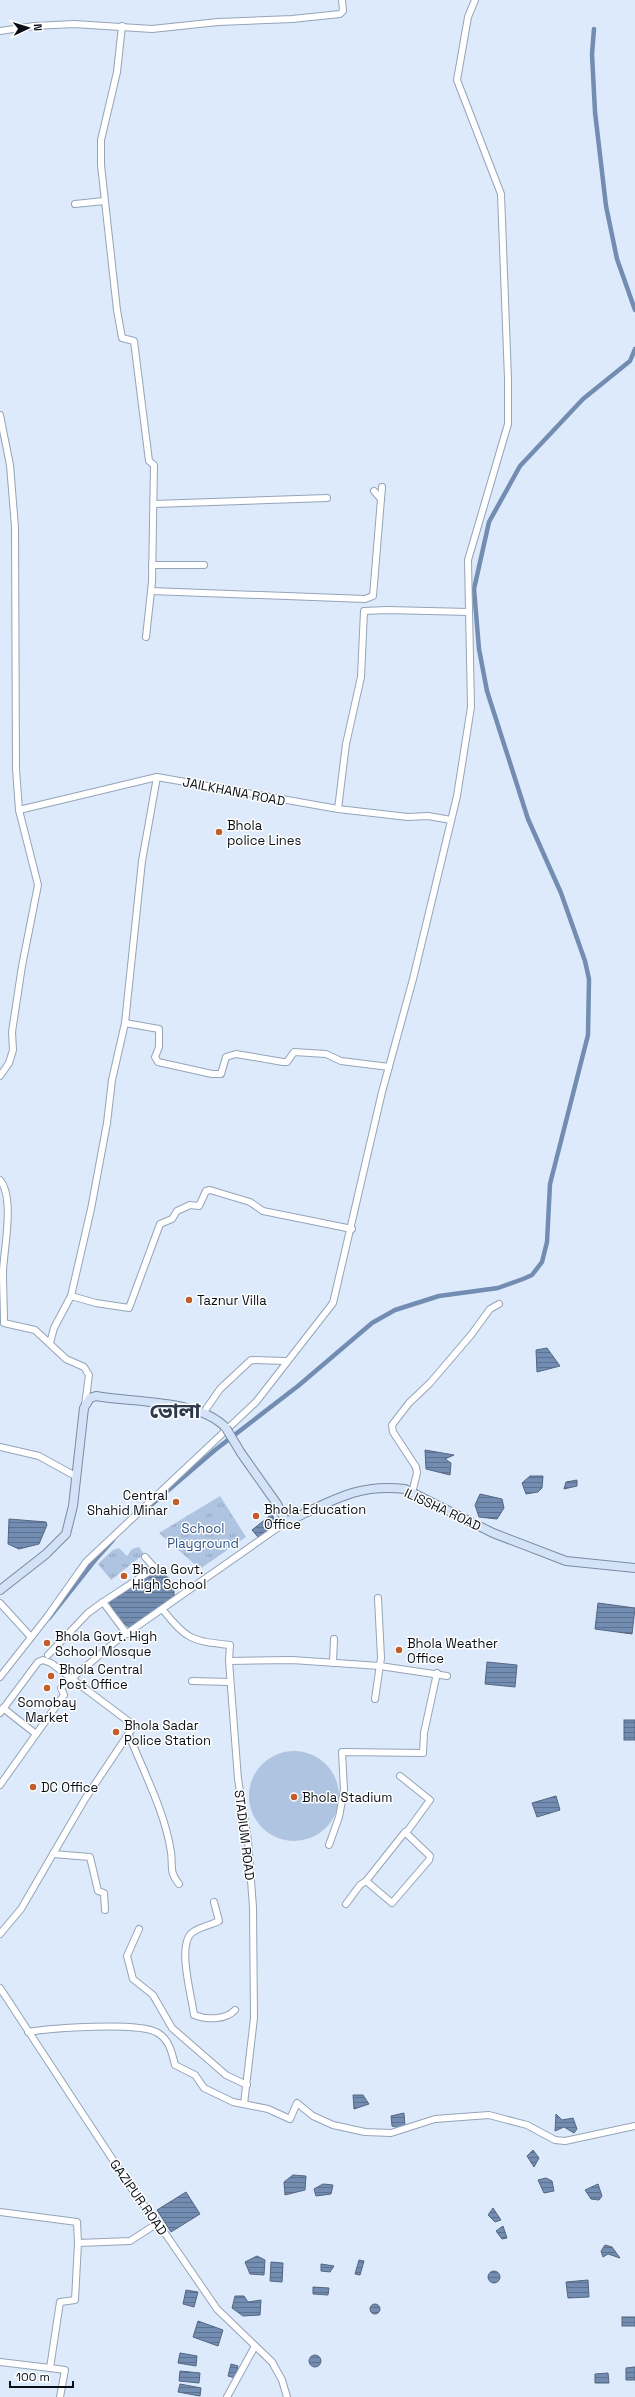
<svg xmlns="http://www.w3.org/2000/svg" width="635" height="2397" font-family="'Space Grotesk','Noto Sans Bengali',sans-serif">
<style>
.grass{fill:url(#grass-tufts)}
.pitch{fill:#afc4e0}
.water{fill:url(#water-rules);stroke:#536782}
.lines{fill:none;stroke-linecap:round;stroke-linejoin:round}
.canal{stroke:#728db1;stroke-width:4.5}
.minor-casing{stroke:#95a4b8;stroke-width:8}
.major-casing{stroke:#798ba4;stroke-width:10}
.minor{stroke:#fff;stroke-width:6}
.major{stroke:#d3e2f6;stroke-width:8}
.major-bridge-casing{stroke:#798ba4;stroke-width:10;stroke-linecap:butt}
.major-bridge{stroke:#d3e2f6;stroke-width:8}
.poi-dot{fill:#c25d29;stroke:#fff;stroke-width:1.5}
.labels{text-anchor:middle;stroke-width:3;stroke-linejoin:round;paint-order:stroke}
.street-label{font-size:13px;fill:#0a0f16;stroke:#fff}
.poi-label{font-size:13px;fill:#0a0f16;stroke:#fff;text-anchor:start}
.park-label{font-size:13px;fill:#2c5385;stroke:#fff}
.town-label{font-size:21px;font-weight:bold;fill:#2e3b4c;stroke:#fff}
</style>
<defs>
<pattern id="grass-tufts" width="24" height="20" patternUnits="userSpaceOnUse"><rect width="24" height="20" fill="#afc4e0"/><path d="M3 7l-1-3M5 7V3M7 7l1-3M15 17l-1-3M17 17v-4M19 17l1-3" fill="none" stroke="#95a7bf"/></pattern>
<pattern id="water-rules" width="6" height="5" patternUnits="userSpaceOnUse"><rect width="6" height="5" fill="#728db1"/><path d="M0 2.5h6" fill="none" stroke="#5c728f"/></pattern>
</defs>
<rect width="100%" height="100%" fill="#ddeafc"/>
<g class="grass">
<polygon points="220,1496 246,1537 200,1569 159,1533"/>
<polygon points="139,1547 144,1554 111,1580 98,1564 113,1550 119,1548 127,1556 132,1549"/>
</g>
<circle class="pitch" cx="294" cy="1796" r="45"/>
<g class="water">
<polygon points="547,1348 560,1366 537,1372 536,1350"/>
<polygon points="425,1450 454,1455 445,1459 451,1463 450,1475 426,1469"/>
<polygon points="530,1476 543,1476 542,1488 538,1492 526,1494 522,1483"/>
<polygon points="577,1480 577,1486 564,1489 566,1482"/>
<polygon points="480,1494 502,1499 504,1508 497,1519 479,1517 475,1505"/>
<path d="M 272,1514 C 278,1524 265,1532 258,1537 L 252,1530 Z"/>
<polygon points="9,1519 46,1522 47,1525 39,1544 19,1549 8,1544"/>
<path d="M 157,1571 C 170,1574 177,1588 173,1601 L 132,1629 C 123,1625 113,1610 109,1601 Z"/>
<polygon points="598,1603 635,1608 632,1634 595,1629"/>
<polygon points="487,1662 517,1665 515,1687 485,1684"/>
<rect x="624" y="1720" width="11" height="20"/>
<polygon points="556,1796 560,1810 537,1817 532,1803"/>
<polygon points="353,2095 363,2095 369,2104 354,2109"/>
<polygon points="404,2113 405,2126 399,2128 392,2126 391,2116"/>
<polygon points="556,2114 562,2120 573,2118 577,2129 574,2133 564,2127 555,2131"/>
<polygon points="533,2150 539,2158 534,2167 527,2156"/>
<polygon points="293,2175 306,2176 305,2190 285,2195 284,2182"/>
<polygon points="546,2178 552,2181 554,2191 544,2193 538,2180"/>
<polygon points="323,2184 333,2185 331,2194 316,2196 314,2189"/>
<polygon points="598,2184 602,2196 599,2200 591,2199 585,2190"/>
<polygon points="186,2192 200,2214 171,2232 157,2210"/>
<polygon points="493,2208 501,2220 495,2222 488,2215"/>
<polygon points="503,2226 507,2238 502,2239 496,2231"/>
<polygon points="605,2245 612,2247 620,2258 608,2254 603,2257 601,2251"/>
<polygon points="257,2256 265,2260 264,2275 250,2274 245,2262"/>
<polygon points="359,2260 364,2261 360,2275 355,2274"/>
<polygon points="271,2262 283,2263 282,2282 270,2281"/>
<polygon points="321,2264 334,2266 330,2272 321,2271"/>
<circle cx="494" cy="2277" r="6"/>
<polygon points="588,2280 589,2297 568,2298 566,2282"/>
<polygon points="313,2287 329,2288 328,2295 313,2294"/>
<polygon points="186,2290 198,2292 194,2307 183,2304"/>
<polygon points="235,2296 244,2296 248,2302 261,2300 260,2315 243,2316 232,2308"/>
<circle cx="375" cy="2309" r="5"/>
<rect x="622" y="2317" width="13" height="9"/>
<polygon points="198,2321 223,2330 218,2346 193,2337"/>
<polygon points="180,2353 197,2356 196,2366 178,2363"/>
<circle cx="315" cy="2361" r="6"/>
<polygon points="231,2364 238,2366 235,2378 228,2376"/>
<polygon points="635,2367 635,2380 626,2380 626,2368"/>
<polygon points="180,2371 200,2373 199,2383 179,2381"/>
<polygon points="608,2373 609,2383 595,2383 595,2374"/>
<polygon points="180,2384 201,2388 200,2396 178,2392"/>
</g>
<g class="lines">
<g class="canal">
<polyline points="594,29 592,54 595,112 606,206 617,259 635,310"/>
<polyline points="144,1511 215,1450 298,1386 372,1323 395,1310 439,1296 498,1288 523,1279 532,1275 542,1262 547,1242 550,1184 588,1035 589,979 585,961 561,893 528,819 487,691 479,649 474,589 489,522 520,466 583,399 630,361 635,349"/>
<polyline points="49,1618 95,1560 113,1540"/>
</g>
<defs>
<g id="minor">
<polyline points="122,26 117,72 101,140 101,165 117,310 122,338 134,341 149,461 154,465 152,582 146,637"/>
<polyline points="0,31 34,26 74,24 152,29 218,22 292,19 340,14 343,11 342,0"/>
<polyline points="75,204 104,201"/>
<polyline points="0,415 10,465 15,527 16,769 19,810 38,885 22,966 12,1032 13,1050 9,1063 0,1076"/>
<polyline points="374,491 381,499"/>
<polyline points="154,504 327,498"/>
<polyline points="152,565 204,565"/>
<polyline points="151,591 365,599 373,596 382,487"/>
<polyline points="338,809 346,744 361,677 364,611 387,610 469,612"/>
<polyline points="19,810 157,777 338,809 408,817 428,816 451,820"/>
<polyline points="125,1023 159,1029 159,1047 155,1057 158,1062 212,1074 221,1074 226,1057 236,1054 283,1062 287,1062 294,1052 326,1054 341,1061 389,1067"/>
<path d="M 0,1180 C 15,1198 4,1248 3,1271 C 3,1288 4,1306 4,1323 L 35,1330 L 66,1359 L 84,1367 L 89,1375 L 85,1405"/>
<polyline points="71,1296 96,1303 129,1308 160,1224 172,1219 177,1211 190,1205 199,1206 206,1191 210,1190 250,1202 263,1211 352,1229"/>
<polyline points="50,1343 54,1328 71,1296 91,1209 107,1123 112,1080 125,1023 142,861 157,777"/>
<polyline points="204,1412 220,1389 251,1360 286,1361"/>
<polyline points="0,1447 39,1456 77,1477"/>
<polyline points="412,1493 417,1473 416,1467 393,1432 392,1425 409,1403 430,1383 471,1335 490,1309 499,1304"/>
<polyline points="0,1603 31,1637"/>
<path d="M 163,1610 C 187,1640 192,1641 230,1645 L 229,1661 L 238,1779 L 248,1841 L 253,1907 L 254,2018 L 244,2104"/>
<polyline points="127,1634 103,1602 155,1568 145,1557"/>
<polyline points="48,1655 88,1613 103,1602"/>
<polyline points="229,1661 292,1660 380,1666 447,1676"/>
<polyline points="333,1663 334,1639"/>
<polyline points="0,1677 47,1617 86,1562 256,1402 333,1303 382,1092 413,979 457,796 471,707 468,560 508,424 508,379 501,194 457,80 468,17 475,0"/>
<polyline points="192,1681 230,1682"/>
<polyline points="375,1699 381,1658 378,1598"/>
<polyline points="3,1708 36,1734"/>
<polyline points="0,1713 38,1662 43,1660 51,1663 132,1724 133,1727 85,1799 21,1909 0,1934"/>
<path d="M 129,1735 C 144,1773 165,1812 171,1852 C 173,1867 169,1872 179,1884"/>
<polyline points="400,1776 430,1800 406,1833"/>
<polyline points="0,1785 64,1695 61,1688 63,1686 116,1641 286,1522"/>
<polyline points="329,1845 339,1817 344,1790 342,1752 423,1753 424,1733 437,1673"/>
<polyline points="53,1854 90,1857 98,1891 104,1893 105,1910"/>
<path d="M 214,1902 L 219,1921 C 211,1925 200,1927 193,1932 C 176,1943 192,1997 194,2015 C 207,2020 226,2020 235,2010"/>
<polyline points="346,1904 360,1885 366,1881 405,1832 430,1856 429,1860 392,1903 366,1881"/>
<polyline points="139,1929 127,1956 133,1979 153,1995 172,2028 226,2075 247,2085"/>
<polyline points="0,1988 136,2195 158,2223 217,2309 272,2362 282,2380 287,2397"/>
<path d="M 28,2032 C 52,2028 136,2022 156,2032 C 169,2038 172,2053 175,2065 L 195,2075 L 204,2088 L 233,2102 L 268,2109 L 290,2119 L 297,2103 L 313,2116 L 333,2125 L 365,2132 L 391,2133 L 435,2119 L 489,2115 L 527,2125 L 555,2140 L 565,2141 L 635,2126"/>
<polyline points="0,2212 77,2222 78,2243"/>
<polyline points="0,2362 50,2368 60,2302 75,2300 78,2243 130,2241 158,2223"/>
<polyline points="50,2368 65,2370 60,2397"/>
<polyline points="227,2397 255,2346"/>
</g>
<g id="major">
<path d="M 241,1453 L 277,1504 L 286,1522 C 329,1503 355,1483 405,1489 L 493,1533 L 566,1561 L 635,1568"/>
<path d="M 0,1590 L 46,1554 L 66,1534 L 73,1506 L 84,1408 L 90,1398 L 96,1396 C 134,1403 200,1399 226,1428"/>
</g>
</defs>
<use href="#minor" class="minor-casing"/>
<use href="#major" class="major-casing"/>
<use href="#minor" class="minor"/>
<use href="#major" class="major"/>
<defs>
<polyline id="major-bridge" points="226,1428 241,1453"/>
</defs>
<use href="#major-bridge" class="major-bridge-casing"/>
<use href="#major-bridge" class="major-bridge"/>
</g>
<g class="poi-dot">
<circle cx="219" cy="832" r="4"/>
<circle cx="189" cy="1300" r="4"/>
<circle cx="176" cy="1502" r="4"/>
<circle cx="256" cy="1516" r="4"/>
<circle cx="124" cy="1576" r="4"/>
<circle cx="47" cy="1643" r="4"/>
<circle cx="399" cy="1650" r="4"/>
<circle cx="51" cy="1676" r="4"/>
<circle cx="47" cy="1688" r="4"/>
<circle cx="116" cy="1732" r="4"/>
<circle cx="33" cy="1787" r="4"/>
<circle cx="294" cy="1797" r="4"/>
</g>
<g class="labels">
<g class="street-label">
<text transform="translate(234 791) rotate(11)" y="5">JAILKHANA ROAD</text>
<text transform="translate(443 1509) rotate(25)" y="5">ILISSHA ROAD</text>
<text transform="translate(245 1835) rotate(83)" y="5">STADIUM ROAD</text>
<text transform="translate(139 2197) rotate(55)" y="5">GAZIPUR ROAD</text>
</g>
<g class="poi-label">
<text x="227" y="830">Bhola<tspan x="227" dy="15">police Lines</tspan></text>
<text x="197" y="1305">Taznur Villa</text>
<text x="168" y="1500" text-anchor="end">Central<tspan x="168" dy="15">Shahid Minar</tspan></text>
<text x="264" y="1514">Bhola Education<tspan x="264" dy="15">Office</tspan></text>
<text x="132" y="1574">Bhola Govt.<tspan x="132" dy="15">High School</tspan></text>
<text x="55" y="1641">Bhola Govt. High<tspan x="55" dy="15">School Mosque</tspan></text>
<text x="407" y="1648">Bhola Weather<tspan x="407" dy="15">Office</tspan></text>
<text x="59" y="1674">Bhola Central<tspan x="59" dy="15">Post Office</tspan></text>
<text x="47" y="1707" text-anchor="middle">Somobay<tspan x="47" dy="15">Market</tspan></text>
<text x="124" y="1730">Bhola Sadar<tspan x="124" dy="15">Police Station</tspan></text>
<text x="41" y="1792">DC Office</text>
<text x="302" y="1802">Bhola Stadium</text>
</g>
<g class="park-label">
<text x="203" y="1533">School<tspan x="203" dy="15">Playground</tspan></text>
</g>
<g class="town-label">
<text x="175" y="1418">ভোলা</text>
</g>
</g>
<g transform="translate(28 28) rotate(86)" stroke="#ffffff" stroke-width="3" paint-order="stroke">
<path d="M0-3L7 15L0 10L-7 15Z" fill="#0a0f16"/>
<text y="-6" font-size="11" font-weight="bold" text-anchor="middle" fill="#0a0f16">N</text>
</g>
<path d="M10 2381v6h63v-6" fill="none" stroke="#0a0f16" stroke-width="2"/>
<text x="16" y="2381" font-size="12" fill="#0a0f16" stroke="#ffffff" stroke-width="3" paint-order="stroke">100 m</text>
</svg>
